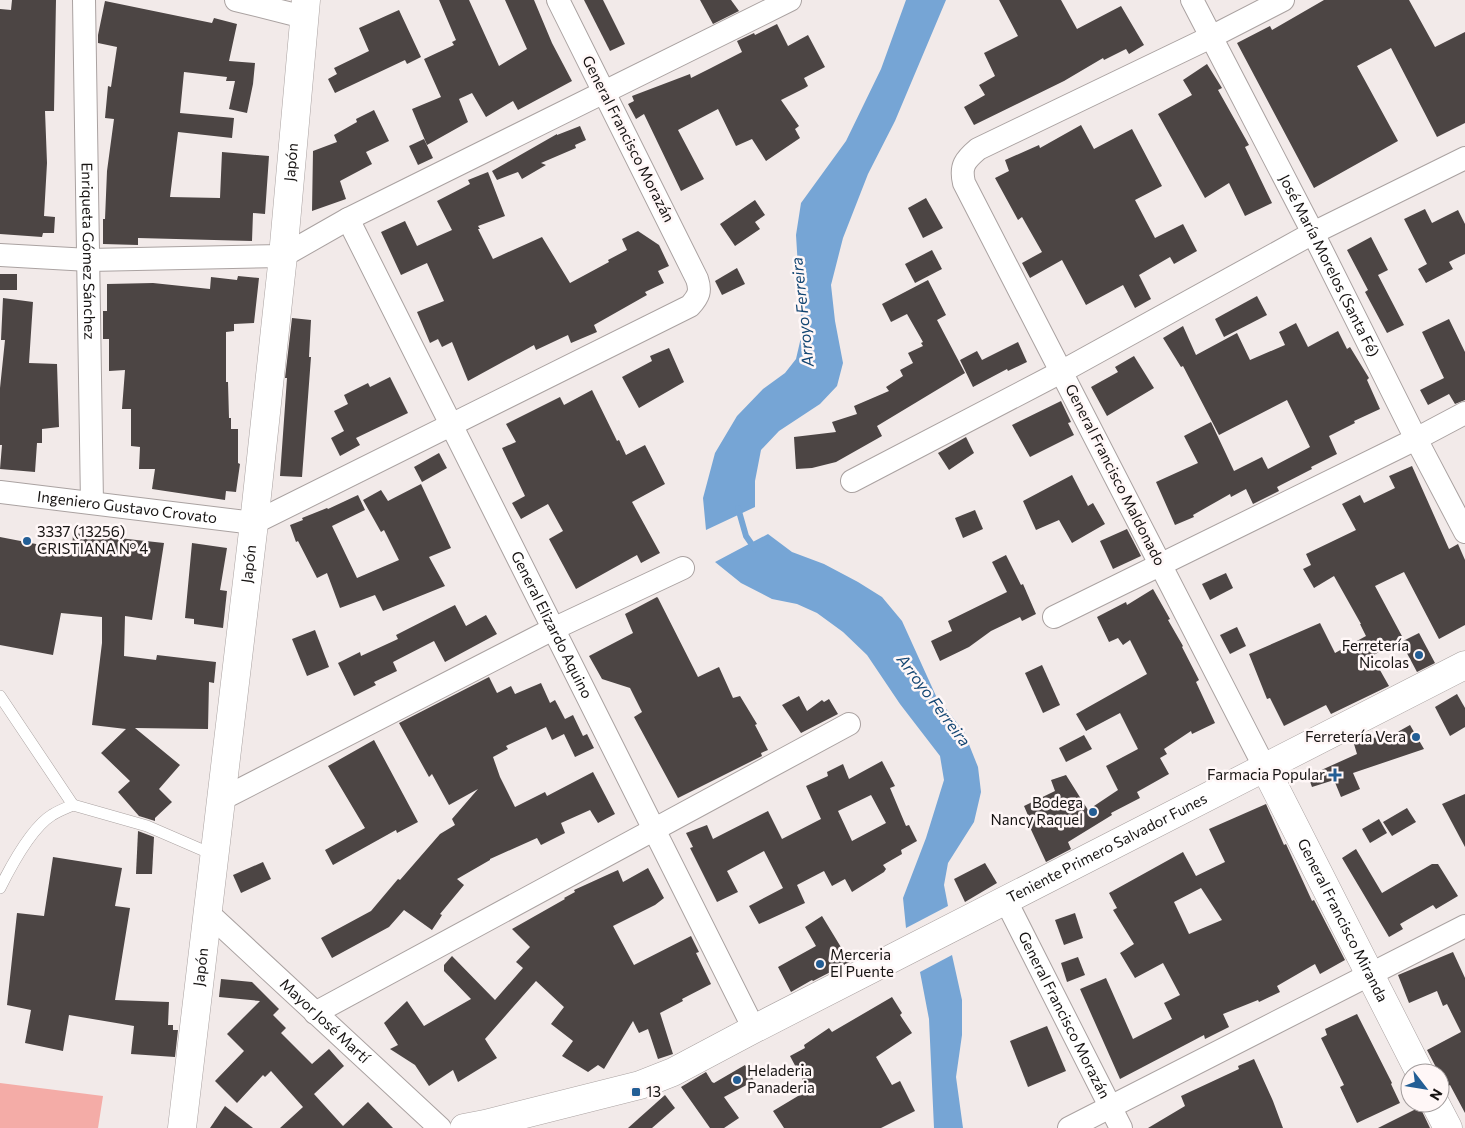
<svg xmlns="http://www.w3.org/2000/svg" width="1465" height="1128" font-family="Commissioner,sans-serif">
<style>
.green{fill:#f4aca7}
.water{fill:#76a5d5}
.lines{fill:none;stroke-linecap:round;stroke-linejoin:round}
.stream{stroke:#76a5d5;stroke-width:6}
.building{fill:#4c4544;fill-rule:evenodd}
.lane-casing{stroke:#aaa2a1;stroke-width:12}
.street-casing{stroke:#aaa2a1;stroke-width:24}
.secondary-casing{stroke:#aaa2a1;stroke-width:29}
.lane{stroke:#fff;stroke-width:11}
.street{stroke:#fff;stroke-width:22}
.secondary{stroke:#fff;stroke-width:28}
.poi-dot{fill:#235e95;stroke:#fff7f7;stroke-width:2}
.labels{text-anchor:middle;stroke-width:5;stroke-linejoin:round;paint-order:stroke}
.street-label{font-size:15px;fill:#171413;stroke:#fff7f7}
.poi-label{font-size:15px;fill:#171413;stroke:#fff7f7;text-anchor:start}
.water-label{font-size:16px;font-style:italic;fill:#134673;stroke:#fff7f7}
</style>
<rect width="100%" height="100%" fill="#f2eae9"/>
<polygon class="green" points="0,1083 103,1096 98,1128 0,1128"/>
<g class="water">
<polygon points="906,0 946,0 895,121 868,174 843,238 831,285 835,321 843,363 837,386 820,404 779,431 761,450 755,481 755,507 706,530 703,498 715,453 737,416 763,389 785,373 796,359 802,333 796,235 801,203 846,141 881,69"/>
<polygon points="768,534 792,552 824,564 858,582 882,597 902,621 936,696 964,732 978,767 981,792 974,822 948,863 944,885 948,906 906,928 903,898 926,838 944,780 940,756 900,704 867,655 843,632 817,613 797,604 772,599 741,583 715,562"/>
<polygon points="952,955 962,1000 962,1035 956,1077 963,1128 934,1128 929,1019 920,972"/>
</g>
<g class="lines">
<polyline class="stream" points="738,508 746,536 755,549"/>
</g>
<g class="building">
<polygon points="12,0 56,0 54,111 45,111 47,163 44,216 55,217 54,233 43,233 42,237 0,234 0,9 11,10"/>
<polygon points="439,0 469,0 499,66 527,49 505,0 534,0 552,43 572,81 518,110 513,101 486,117 472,93 459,99 468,122 427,145 412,109 441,97 424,59 454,45 452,42 456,40"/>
<polygon points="584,0 603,0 625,44 610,51"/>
<polygon points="700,0 731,0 739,11 713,24"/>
<polygon points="999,0 1061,0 1077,29 1121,6 1144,45 1129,54 1126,49 1104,60 1103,58 1064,81 974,125 964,107 985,95 979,85 995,76 984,53 1018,36"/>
<polygon points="1324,0 1409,0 1435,47 1465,32 1465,123 1437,137 1391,48 1357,66 1398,141 1314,188 1237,43 1270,26 1272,30"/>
<polygon points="105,1 212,23 214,18 237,24 229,61 255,63 253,84 247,113 229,109 235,81 226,81 227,77 184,72 180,113 234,118 232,138 178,132 170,197 220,198 222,152 269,156 265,214 253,213 252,241 138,238 138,245 103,244 103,219 105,219 107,171 114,119 105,118 108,86 111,87 117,47 98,43 98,35"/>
<polygon points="399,10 421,57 407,64 405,60 335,93 328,79 337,74 334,68 369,51 359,28"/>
<polygon points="777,24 788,46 808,35 825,67 804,78 808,86 805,88 781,100 799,126 795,129 800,138 766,161 752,139 736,146 718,109 678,130 704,179 681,191 644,114 636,119 628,104 634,101 632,96 690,74 691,78 711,68 742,52 737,41 754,33 755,35"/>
<polygon points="1207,64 1222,88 1218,90 1249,145 1245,147 1272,203 1245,216 1229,183 1205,198 1158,114 1192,95 1183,80"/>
<polygon points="374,110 389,141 366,152 372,164 340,181 346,199 312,211 313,151 337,142 334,135 357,122 356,119"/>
<polygon points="1081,125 1094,149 1132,129 1162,186 1135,200 1155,238 1183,224 1197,251 1174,264 1170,257 1139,275 1151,299 1135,308 1123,285 1086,305 1062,260 1030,278 1022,263 1042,252 1022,217 1018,220 995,178 1009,171 1005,160 1039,145 1040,148"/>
<polygon points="580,126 586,140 575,145 576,148 541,163 546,165 522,179 518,172 497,180 492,171 557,134 557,135"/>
<polygon points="424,139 433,158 418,165 409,146"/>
<polygon points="488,172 505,216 478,226 480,229 478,229 493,259 542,237 570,283 609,262 608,260 627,250 622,239 638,231 659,245 669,266 658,271 664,283 645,292 647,295 594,325 597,332 571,343 568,335 536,350 534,345 468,381 452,342 442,347 438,339 430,343 417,312 444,301 427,263 401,275 381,232 405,221 417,246 452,230 437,201 470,184 468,180"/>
<polygon points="926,198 943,228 923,238 908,208"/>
<polygon points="755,200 765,215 755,222 760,229 735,246 720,224"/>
<polygon points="1425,209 1432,223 1458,210 1465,224 1465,254 1449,262 1453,269 1426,283 1418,269 1427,264 1404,219"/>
<polygon points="1371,237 1388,270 1378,275 1404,325 1387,333 1365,292 1368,290 1347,250"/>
<polygon points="932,250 942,269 915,283 905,264"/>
<polygon points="737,268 745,284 722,295 715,281"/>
<rect x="0" y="274" width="17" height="16"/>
<polygon points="238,276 259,278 254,323 234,324 234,331 226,332 226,382 228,382 229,418 231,418 231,429 238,429 238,463 240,464 236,492 226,491 225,500 152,489 155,469 139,469 140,447 131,446 131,409 122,409 125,370 109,371 109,339 103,339 103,311 107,311 107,284 153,283 210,289 211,277 237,280"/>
<polygon points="928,280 946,315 937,320 965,373 877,426 882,436 836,462 812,468 796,469 794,437 836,432 832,422 857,414 854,406 889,391 886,387 903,376 900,370 913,363 908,353 923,346 921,343 923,342 907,314 891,322 882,304"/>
<polygon points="1257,296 1267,315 1224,337 1215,319"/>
<polygon points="3,298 33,302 29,363 57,364 59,427 42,429 42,443 37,443 35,472 0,469 2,445 0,445 0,388 5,340 1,340"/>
<polygon points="292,318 311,320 309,357 311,357 302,477 280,476 287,378 285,378"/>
<polygon points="1449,319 1465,352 1465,400 1455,404 1449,394 1428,405 1420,390 1444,378 1422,332"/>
<polygon points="1296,323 1308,347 1338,331 1347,349 1350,347 1369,378 1367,380 1380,409 1354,421 1355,423 1329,436 1337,454 1311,467 1312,469 1277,487 1279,491 1253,504 1246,489 1231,497 1230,494 1193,515 1194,517 1175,525 1156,482 1198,463 1184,436 1211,422 1234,471 1262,457 1268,469 1310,447 1287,400 1219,435 1183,366 1181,367 1163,338 1183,326 1196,355 1237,333 1250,360 1285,345 1279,332"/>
<polygon points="1018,342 1027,362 1008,371 1007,369 973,387 960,360 977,351 982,360"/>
<polygon points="669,348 684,382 639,408 622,377 652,361 650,356"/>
<polygon points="1134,356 1154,388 1107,416 1091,387 1118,372 1115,367"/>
<polygon points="390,377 408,413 356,438 360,445 340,456 331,438 344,431 334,411 348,404 344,395 368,383 370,387"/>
<polygon points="592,390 617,441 619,440 626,455 645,445 665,484 632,502 660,553 641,563 637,555 576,589 549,539 563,531 548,504 521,519 512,503 525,496 502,448 516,442 506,424 560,397 564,405"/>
<polygon points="1061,401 1071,422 1068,423 1074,435 1030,457 1012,425"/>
<polygon points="966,437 974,453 949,470 938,453"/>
<polygon points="439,453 447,468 422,482 414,467"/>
<polygon points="1412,466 1449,549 1458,544 1465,560 1465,625 1439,639 1404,572 1375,586 1403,638 1372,656 1389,686 1331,714 1326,705 1284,726 1270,698 1267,699 1249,654 1320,623 1335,653 1366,636 1360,624 1361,624 1334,576 1314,588 1303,569 1311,565 1306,554 1356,530 1342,504 1360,495 1364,503 1395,488 1389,476"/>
<polygon points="1072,475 1088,506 1093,503 1105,524 1072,543 1059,520 1036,530 1023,501"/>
<polygon points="421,484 451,548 429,557 445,586 383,611 375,595 340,608 327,573 317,578 298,541 296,542 290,525 303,520 302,518 327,508 328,509 358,495 365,510 332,526 357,578 399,560 384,530 381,532 363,500 381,490 388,501"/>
<polygon points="975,510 983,529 963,538 955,518"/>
<polygon points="1127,529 1141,556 1113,569 1100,541"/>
<polygon points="73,533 164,543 152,620 125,616 124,656 156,660 157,655 216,662 214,683 209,682 208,729 135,728 180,765 159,789 172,802 155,818 155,821 139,816 118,792 130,781 101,753 126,729 92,725 102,643 102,617 61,613 53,655 0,645 0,537 72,551"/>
<polygon points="192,543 227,548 220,590 227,591 223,628 194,624 194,619 185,618"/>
<polygon points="1006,555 1021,585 1023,584 1036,614 1022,621 1020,617 991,631 969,647 940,661 931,641 952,631 948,621 1007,592 992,562"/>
<polygon points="1226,573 1233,588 1210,600 1202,584"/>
<polygon points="1153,589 1170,619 1168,620 1183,646 1182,647 1199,680 1196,682 1215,723 1192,734 1191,731 1164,749 1167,754 1160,758 1169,774 1137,792 1140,798 1111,813 1112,815 1068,842 1071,849 1046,862 1027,821 1030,820 1024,806 1055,791 1051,780 1066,775 1088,810 1118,790 1106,766 1138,749 1120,713 1086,731 1076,714 1147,674 1130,640 1123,645 1118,638 1109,642 1097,617 1126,602 1127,605"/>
<polygon points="657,597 658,598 698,677 719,667 733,698 740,696 757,724 755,725 768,750 761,753 762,756 678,798 634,717 642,712 630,688 602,679 589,656 633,633 625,614"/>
<polygon points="455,605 466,626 486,615 497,634 445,662 434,641 393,662 397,671 374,682 376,685 354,696 338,663 360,652 361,656 398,639 396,635"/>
<polygon points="1237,627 1246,646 1230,654 1220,635"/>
<polygon points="315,630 329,667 307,676 292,639"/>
<polygon points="1419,633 1435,663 1417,672 1401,642"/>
<polygon points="1042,665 1060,705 1043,713 1025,673"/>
<polygon points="489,677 497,693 511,686 515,694 541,683 550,703 555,700 565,719 573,715 583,736 587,734 594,748 575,757 564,734 552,740 546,727 506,746 508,749 493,757 500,777 515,807 545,792 547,796 593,772 615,814 598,823 590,810 561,823 565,833 541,845 537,838 490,859 490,860 457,879 464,885 440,914 442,915 432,930 404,910 389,927 332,958 321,938 371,911 398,879 400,880 440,834 455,825 452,819 478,789 449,805 432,774 429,777 399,723"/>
<polygon points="1457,694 1465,708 1465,727 1450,736 1435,707"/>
<polygon points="799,696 807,711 822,700 824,702 829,699 838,714 801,733 782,705"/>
<polygon points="1410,725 1424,749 1353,773 1360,789 1341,797 1334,780 1312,787 1308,776 1357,754 1354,744 1383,735 1385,739"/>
<polygon points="1084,735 1092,749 1066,762 1059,748"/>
<polygon points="374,740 418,822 397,833 396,830 333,865 325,850 365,828 328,766"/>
<path d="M 882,761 L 895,786 L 890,788 L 906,826 L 909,825 L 917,841 L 901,850 L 902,854 L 883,865 L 886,869 L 884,872 L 852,892 L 845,879 L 832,886 L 824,871 L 797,885 L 805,903 L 759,924 L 749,906 L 783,888 L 764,851 L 727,871 L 738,892 L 717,902 L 690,848 L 693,847 L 686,833 L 707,825 L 713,839 L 768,811 L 782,839 L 821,819 L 806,786 L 828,776 L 827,772 L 843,764 L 849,779 ZM 871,795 L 886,823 L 852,841 L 838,811 Z"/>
<polygon points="1465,794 1465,847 1442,804"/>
<path d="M 1266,804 L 1284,845 L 1286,844 L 1312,901 L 1314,900 L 1345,960 L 1320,974 L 1315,964 L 1277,986 L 1280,992 L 1259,1002 L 1258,1000 L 1223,1014 L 1229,1027 L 1205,1039 L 1204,1035 L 1120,1079 L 1080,989 L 1106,978 L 1133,1039 L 1172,1019 L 1164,1003 L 1180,995 L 1163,963 L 1135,978 L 1120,953 L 1134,944 L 1113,910 L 1117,908 L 1109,893 L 1183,852 L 1196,876 L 1225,862 L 1209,829 ZM 1201,888 L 1222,920 L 1189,934 L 1174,902 Z"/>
<polygon points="1407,808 1416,822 1392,836 1383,822"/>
<polygon points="1379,819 1387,833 1370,843 1362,829"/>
<polygon points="138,831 154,837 152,874 136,874"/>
<polygon points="1356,849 1382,893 1432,864 1438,864 1458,896 1436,909 1433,905 1400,924 1403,929 1389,937 1342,858"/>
<polygon points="53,857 122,868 115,906 130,908 115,1000 169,1002 168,1025 173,1025 173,1030 178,1030 175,1057 131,1054 134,1026 69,1015 63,1051 25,1043 31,1010 7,1005 17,913 44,916"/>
<polygon points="263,862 271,879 241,893 233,875"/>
<polygon points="985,863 997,883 965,902 954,879"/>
<polygon points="648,868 664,898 655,905 613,926 634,965 691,936 699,952 696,953 711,984 682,999 683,1001 660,1013 673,1054 658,1059 648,1029 639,1033 633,1021 604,1069 598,1065 588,1072 562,1056 573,1041 551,1024 564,1007 536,981 485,1039 497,1058 458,1082 453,1070 429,1086 415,1065 390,1049 398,1045 384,1023 407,1001 424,1026 471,999 444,971 444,965 452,956 495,1000 523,968 516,962 530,947 512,929 565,899 564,898 575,892 574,890 618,870 623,882"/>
<polygon points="1075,913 1083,938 1064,945 1055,920"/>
<polygon points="822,916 850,962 813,981 812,980 791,992 778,967 816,946 805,927"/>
<polygon points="1453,952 1465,978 1465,1113 1450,1085 1446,1087 1440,1073 1439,1073 1427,1050 1461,1032 1447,1004 1443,1006 1437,991 1409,1003 1398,975"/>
<polygon points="1078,957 1085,975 1067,982 1061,963"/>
<polygon points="221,979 252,982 279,1009 273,1015 286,1028 281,1033 312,1064 329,1049 344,1066 314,1094 343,1126 368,1102 393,1128 280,1128 303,1107 271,1071 265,1077 263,1075 237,1103 215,1081 244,1051 227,1034 260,1001 219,997"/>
<polygon points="892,997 902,1013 900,1015 912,1033 876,1057 892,1085 900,1081 915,1111 881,1128 784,1128 773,1111 808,1090 790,1056 805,1048 804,1045 829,1028 832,1032"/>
<polygon points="1357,1014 1392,1083 1391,1084 1400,1103 1357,1123 1340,1087 1344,1085 1321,1038 1327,1035 1325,1029"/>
<polygon points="1047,1026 1066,1071 1028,1087 1010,1041"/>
<polygon points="1254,1059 1273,1101 1283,1128 1148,1128 1185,1106 1181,1096 1239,1069 1238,1066"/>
<polygon points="745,1065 754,1081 724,1097 739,1118 724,1128 710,1128 681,1087 706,1072 712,1082 714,1083"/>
<polygon points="665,1095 675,1108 652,1128 628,1128"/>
<polygon points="225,1106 253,1128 210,1128"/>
<polygon points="1420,1107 1430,1128 1378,1128"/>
</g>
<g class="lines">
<defs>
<g id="lane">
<polyline points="0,696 73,805"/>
<path d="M 0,888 C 11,866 31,828 52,815 C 58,811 66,808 73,805 L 147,826 L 214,855"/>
</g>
<g id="street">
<path id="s1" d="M 84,0 L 92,503"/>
<polyline points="236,0 304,17"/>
<path id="s2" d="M 1192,0 L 1313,233 L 1416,439 L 1465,532"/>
<path id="s3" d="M 348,219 L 754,1029"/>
<polyline points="0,255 89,260 283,256 348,219 790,0"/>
<polyline points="852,481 1061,372 1313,233 1465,158"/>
<path id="s4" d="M 0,492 L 254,523 L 690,306 C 699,296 701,291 697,279 L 558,0"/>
<polyline points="1054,617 1416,439 1465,413"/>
<path d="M 1265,768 L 964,183 C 960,166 965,160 978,149 L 1211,37 L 1283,0"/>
<polyline points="220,800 553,629 683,568"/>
<path id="s5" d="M 1006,901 L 1121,1128"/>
<path id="s6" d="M 208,913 L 440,1128"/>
<polyline points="315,1013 849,724"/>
<polyline points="1069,1128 1465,926"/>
</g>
<g id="secondary">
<path id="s7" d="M 1265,768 L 1420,1073"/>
<polyline points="1435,1103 1448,1128"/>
<path id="s8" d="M 182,1128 L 254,523 L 283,256 L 306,0"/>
<path id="s9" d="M 464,1128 L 485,1124 L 640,1085 L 673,1072 L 754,1029 L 1465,665"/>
</g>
</defs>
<use href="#lane" class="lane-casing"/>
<use href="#street" class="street-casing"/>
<use href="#secondary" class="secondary-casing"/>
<use href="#lane" class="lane"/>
<use href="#street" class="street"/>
<use href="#secondary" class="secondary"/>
</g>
<g class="poi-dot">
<circle cx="27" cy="541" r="5"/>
<circle cx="1419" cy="655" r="5"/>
<circle cx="1416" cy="737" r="5"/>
<path d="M1332.5 767.5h5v5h5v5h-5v5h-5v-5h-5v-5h5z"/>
<circle cx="1093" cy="812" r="5"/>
<circle cx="820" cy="964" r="5"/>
<circle cx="737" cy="1080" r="5"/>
<rect x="631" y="1087" width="10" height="10" rx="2.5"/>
</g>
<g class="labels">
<g class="street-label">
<text transform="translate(628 139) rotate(63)" y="5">General Francisco Morazán</text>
<text dy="5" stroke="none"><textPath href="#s8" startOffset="972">Japón</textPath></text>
<text dy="5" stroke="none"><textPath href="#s1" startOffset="251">Enriqueta Gómez Sánchez</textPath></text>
<text dy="5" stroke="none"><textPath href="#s2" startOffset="299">José María Morelos (Santa Fé)</textPath></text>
<text transform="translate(1115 475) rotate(63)" y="5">General Francisco Maldonado</text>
<text dy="5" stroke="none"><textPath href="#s4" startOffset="128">Ingeniero Gustavo Crovato</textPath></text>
<text dy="5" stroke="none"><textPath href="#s8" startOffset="568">Japón</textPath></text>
<text dy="5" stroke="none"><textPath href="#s3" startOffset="454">General Elizardo Aquino</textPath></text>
<text dy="5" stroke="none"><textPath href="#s9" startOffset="705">Teniente Primero Salvador Funes</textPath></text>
<text dy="5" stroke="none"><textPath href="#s7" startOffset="171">General Francisco Miranda</textPath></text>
<text dy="5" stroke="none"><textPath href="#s8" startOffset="162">Japón</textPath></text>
<text dy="5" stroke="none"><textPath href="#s5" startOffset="128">General Francisco Morazán</textPath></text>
<text dy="5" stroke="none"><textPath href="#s6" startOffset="159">Mayor José Martí</textPath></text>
</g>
<g class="poi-label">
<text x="37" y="537">3337 (13256)<tspan x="37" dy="17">CRISTIANA Nº 4</tspan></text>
<text x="1409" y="651" text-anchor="end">Ferretería<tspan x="1409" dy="17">Nicolas</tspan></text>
<text x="1406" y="742" text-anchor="end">Ferretería Vera</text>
<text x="1325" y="780" text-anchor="end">Farmacia Popular</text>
<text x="1083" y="808" text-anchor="end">Bodega<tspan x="1083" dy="17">Nancy Raquel</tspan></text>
<text x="830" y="960">Merceria<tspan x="830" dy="17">El Puente</tspan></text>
<text x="747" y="1076">Heladeria<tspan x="747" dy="17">Panaderia</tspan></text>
<text x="646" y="1097">13</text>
</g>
<g class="water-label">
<text transform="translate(802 312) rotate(-96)" y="6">Arroyo Ferreira</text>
<text transform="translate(934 700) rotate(53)" y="6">Arroyo Ferreira</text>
</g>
</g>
<g transform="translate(1425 1088) rotate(121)"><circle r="24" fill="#fff7f7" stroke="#a29c9c"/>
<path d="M0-4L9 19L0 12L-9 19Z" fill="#235e95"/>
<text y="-8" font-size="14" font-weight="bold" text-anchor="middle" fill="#171413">N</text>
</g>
</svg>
